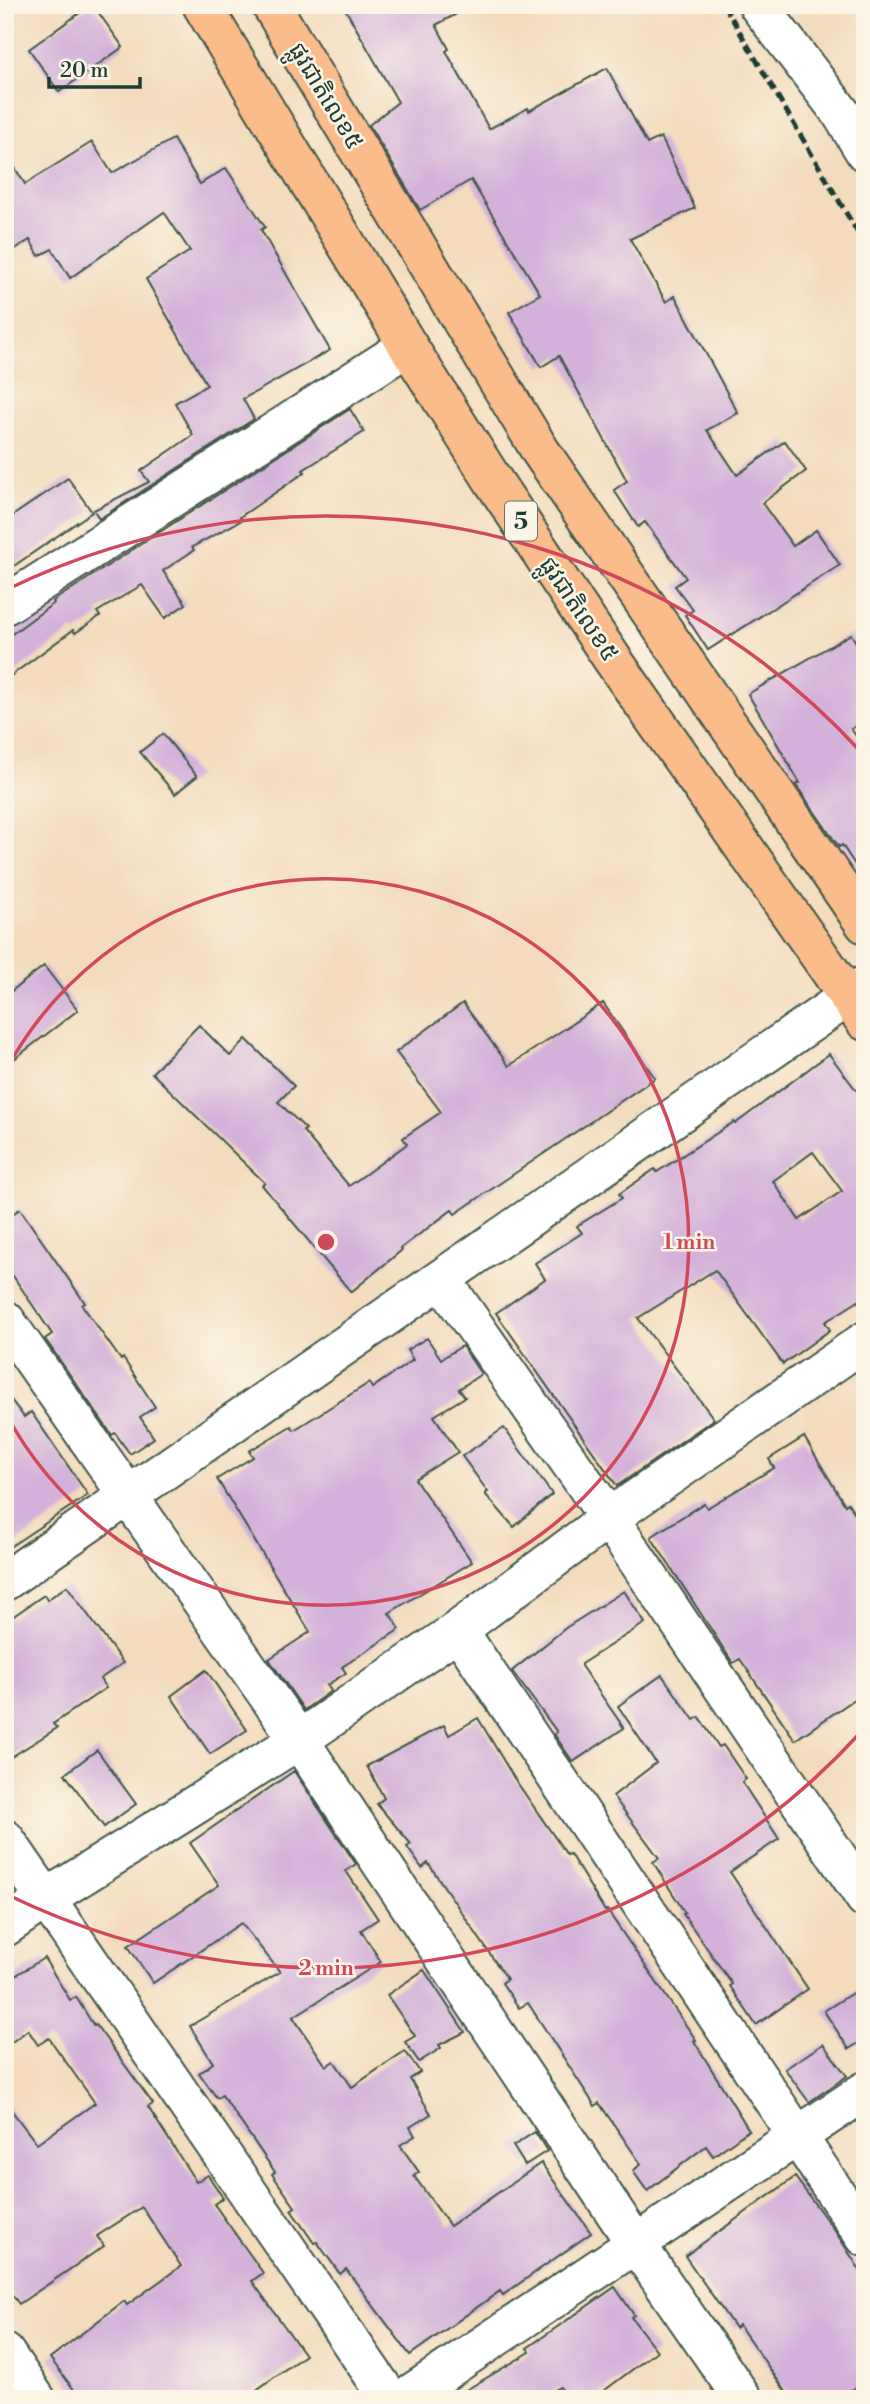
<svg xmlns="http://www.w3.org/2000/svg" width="870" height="2404" font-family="'Libre Bodoni','Noto Sans Khmer',serif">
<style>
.building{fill:#d3b1da;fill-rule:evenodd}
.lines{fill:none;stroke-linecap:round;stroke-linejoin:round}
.minor-casing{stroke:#3f5548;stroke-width:42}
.highway-casing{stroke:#3f5548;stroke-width:42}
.minor{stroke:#fff;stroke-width:38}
.highway{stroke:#fabc8b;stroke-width:38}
.rail{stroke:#1f3d34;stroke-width:5;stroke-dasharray:10 5;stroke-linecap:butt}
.ring{fill:none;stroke:#d1495b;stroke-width:3.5}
.labels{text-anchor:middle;stroke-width:5;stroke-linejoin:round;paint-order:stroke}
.shield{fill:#fcf5e5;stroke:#617469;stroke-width:2}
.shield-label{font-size:23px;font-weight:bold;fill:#1f3d34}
.street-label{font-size:24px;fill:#1f3d34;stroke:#fcf5e5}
.centre{fill:#d1495b;stroke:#fcf5e5;stroke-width:3.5}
.ring-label{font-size:21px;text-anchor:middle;font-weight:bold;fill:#d1495b;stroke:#fcf5e5;stroke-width:5;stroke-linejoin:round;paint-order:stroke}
</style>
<rect width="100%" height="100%" fill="#fcf5e5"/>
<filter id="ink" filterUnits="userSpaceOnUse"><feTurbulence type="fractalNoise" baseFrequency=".0143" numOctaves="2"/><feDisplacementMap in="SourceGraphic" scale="14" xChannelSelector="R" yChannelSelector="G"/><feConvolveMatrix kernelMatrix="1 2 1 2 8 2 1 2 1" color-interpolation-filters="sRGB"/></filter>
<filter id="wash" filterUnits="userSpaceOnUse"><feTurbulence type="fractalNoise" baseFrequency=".00686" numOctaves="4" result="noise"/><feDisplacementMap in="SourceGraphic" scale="28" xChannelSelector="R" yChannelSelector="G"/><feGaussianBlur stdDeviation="1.57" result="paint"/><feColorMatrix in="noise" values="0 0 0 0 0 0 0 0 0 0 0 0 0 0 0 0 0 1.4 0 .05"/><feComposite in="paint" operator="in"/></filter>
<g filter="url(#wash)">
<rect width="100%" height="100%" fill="#f3dbbc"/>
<g id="blocks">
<g class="building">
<polygon points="91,5 93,5 123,47 59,92 29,49"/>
<polygon points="343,5 473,5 436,25 449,49 446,51 489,129 528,108 529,111 607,68 647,144 661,137 695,208 630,239 666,302 675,296 738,413 707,430 737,475 785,441 806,471 762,503 793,546 816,530 840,565 708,650 685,615 693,610 675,586 686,578 645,522 638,527 614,490 627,481 559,356 541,367 509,312 540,294 471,180 420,210 369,125 398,102"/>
<polygon points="173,139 200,184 226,168 265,227 261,230 330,350 243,399 254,419 99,519 94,510 149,482 141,471 193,435 175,403 207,385 146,279 190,251 164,212 70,278 52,249 39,256 30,240 5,255 5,152 25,184 92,142 112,173"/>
<polygon points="350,409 364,432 303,470 305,472 240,517 242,520 192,547 194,550 163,571 186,604 165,618 142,585 97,612 100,616 75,633 73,630 5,680 5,639 54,603 53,601"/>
<polygon points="68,478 92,512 5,572 5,521"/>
<polygon points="851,634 865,658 865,721 851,729 865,748 865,880 842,845 839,847 796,785 800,783 748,694"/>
<polygon points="163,734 197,776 175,794 140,752"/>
<polygon points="44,966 78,1010 5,1066 5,996"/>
<polygon points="463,1003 509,1066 603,1003 655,1078 455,1214 452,1210 401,1248 402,1250 351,1292 262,1185 265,1183 152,1073 199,1025 230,1056 246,1039 294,1086 278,1102 306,1129 303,1131 349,1186 407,1144 403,1138 441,1112 396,1052"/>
<path d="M 829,1054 L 865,1102 L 865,1297 L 825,1322 L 830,1330 L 783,1364 L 715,1270 L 638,1318 L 714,1419 L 617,1486 L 496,1313 L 545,1279 L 535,1263 L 582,1233 L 577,1226 L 622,1198 L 619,1194 L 655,1169 L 657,1172 L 734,1122 L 735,1124 ZM 813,1152 L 842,1191 L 799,1220 L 773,1181 Z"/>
<polygon points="20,1209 85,1303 82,1305 121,1360 123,1358 155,1407 140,1417 154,1438 130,1454 115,1433 112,1435 45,1339 52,1334 5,1264 5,1219"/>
<polygon points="427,1338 441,1359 462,1346 481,1374 459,1389 465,1397 434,1416 458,1452 415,1479 472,1562 389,1613 400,1629 342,1667 346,1673 327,1685 331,1691 304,1710 269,1659 310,1632 217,1479 253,1457 249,1451 291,1426 294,1430 369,1383 372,1388 413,1360 407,1350"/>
<polygon points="5,1392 24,1417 31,1412 88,1495 5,1550"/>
<polygon points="504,1428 552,1494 514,1527 485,1494 488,1492 462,1456"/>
<polygon points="804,1437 845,1505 848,1503 865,1529 865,1692 795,1740 740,1659 733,1663 651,1537 704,1503 707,1508 774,1468 769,1459"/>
<polygon points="67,1586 123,1663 100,1679 106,1688 53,1724 57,1728 5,1761 5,1622 44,1595 47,1600"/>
<polygon points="624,1591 645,1623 581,1664 581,1666 624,1728 573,1762 554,1734 557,1732 512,1671 567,1627"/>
<polygon points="206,1670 247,1730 210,1754 171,1696"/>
<polygon points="662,1675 694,1720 699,1717 719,1747 723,1745 746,1779 742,1782 779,1839 730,1872 808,1989 756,2025 730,1986 732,1984 683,1914 685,1913 653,1862 659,1858 613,1796 656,1763 618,1706"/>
<polygon points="478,1718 514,1778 567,1855 570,1854 605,1911 607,1910 696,2040 694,2041 749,2130 713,2156 706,2146 647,2191 633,2171 641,2164 599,2103 595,2106 528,2003 519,2008 502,1983 507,1979 428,1863 422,1868 407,1847 411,1844 377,1804 384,1798 367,1766 444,1725 449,1735"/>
<polygon points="97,1750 136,1804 104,1827 65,1774"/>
<polygon points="294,1771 356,1864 346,1871 378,1919 361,1930 381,1962 293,2017 326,2066 334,2061 352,2087 405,2051 420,2072 410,2079 431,2114 410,2127 415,2136 400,2145 419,2172 414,2176 450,2226 541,2163 591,2233 503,2295 500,2291 410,2355 346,2269 340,2274 317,2242 314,2243 291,2210 295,2207 272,2174 275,2172 222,2095 217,2098 199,2073 213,2063 190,2026 280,1972 241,1923 153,1983 128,1946 219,1885 190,1843"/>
<polygon points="44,1958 70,2000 76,1997 94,2026 96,2025 153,2104 148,2107 196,2182 208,2175 223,2198 214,2204 263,2273 252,2281 305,2355 244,2399 81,2399 50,2358 124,2301 127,2305 181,2266 142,2207 97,2236 104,2246 19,2304 5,2285 5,2102 37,2144 95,2103 49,2038 38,2045 28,2030 5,2047 5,1982"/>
<polygon points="424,1970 465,2032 439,2045 441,2048 419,2062 405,2042 415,2036 387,1995"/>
<polygon points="865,1985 865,2039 849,2049 824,2011"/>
<polygon points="823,2044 847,2076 809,2102 785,2069"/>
<polygon points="535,2132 547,2151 525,2165 513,2146"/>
<polygon points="795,2177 837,2234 865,2278 865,2381 838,2399 791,2399 739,2325 735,2328 685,2256"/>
<polygon points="615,2287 634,2315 631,2317 657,2351 593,2399 569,2399 560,2387 540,2399 451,2399 530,2352 527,2348"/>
</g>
</g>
</g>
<g filter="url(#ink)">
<use href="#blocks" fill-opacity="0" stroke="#3f5548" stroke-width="2"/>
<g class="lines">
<defs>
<g id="minor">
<polyline points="758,5 841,113 865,152"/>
<polyline points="5,605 408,346"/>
<polyline points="442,1280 609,1518 865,1898"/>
<polyline points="5,1320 299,1740 636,2244 743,2399"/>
<polyline points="5,1581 865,985"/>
<polyline points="458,1630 865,2237"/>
<polyline points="5,1839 390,2399"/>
<polyline points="5,1927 45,1899 299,1740 458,1630 609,1518 865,1341"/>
<polyline points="5,2353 36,2399"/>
<polyline points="403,2399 865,2091"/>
</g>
<g id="highway">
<polyline points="202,5 408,346 494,482 613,660 865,1021"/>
<polyline points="271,5 541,452 865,924"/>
</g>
</defs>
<use href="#minor" class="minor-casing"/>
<use href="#highway" class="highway-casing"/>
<use href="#minor" class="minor"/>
<use href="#highway" class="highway"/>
<polyline class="rail" points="724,5 865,245"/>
</g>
</g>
<g class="ring">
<path d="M5 1072A363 363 0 1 1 5 1412"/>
<path d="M861 1732A726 726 0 0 1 8 1895M8 589A726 726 0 0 1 861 752"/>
</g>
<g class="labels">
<rect class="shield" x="505" y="501.5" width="32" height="39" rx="5"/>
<g class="shield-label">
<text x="521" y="529">5</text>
</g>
<g class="street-label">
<text transform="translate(326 96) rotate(59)" y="8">ផ្លូវជាតិលេខ៥</text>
<text transform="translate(579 609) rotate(56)" y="8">ផ្លូវជាតិលេខ៥</text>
</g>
</g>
<circle cx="326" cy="1242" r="10" class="centre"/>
<g class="ring-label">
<text x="689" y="1249">1 min</text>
<text x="326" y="1975">2 min</text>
</g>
<rect width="870" height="2404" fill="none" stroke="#fcf5e5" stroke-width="28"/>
<path d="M49 77v10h91v-10" fill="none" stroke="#1f3d34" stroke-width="3.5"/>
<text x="60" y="77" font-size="21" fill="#1f3d34" stroke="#fcf5e5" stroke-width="5" paint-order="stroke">20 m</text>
</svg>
